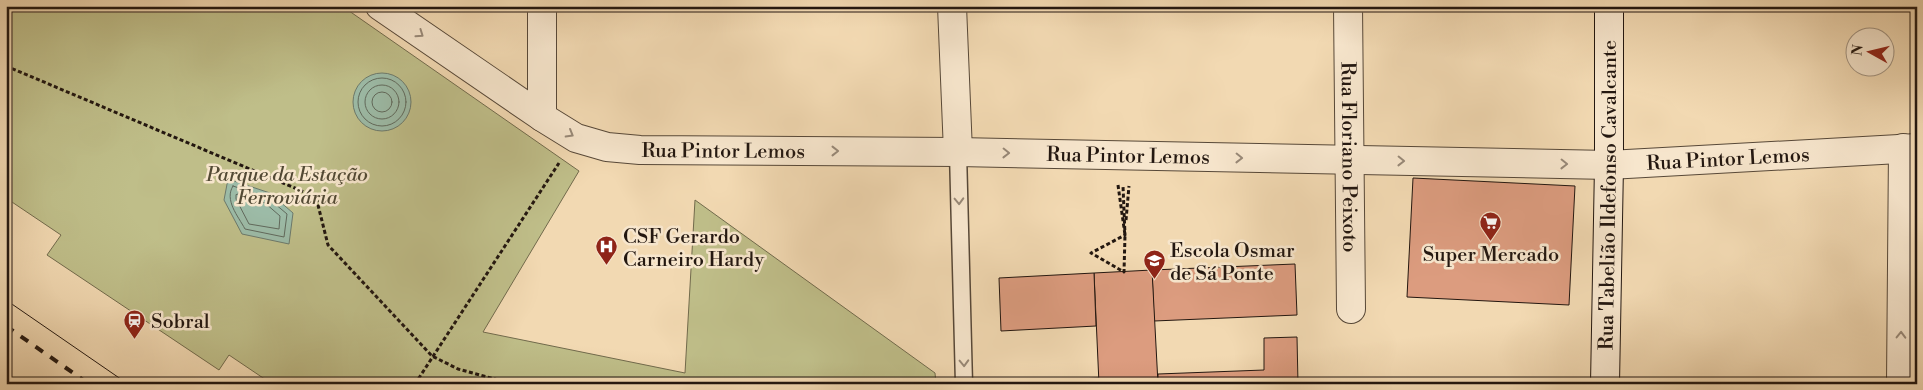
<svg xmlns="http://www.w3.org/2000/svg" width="1923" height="390" font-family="'Libre Bodoni',serif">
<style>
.green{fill:#bfbe89;stroke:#716a4c}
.water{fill:#9cbba7;stroke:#6c796b}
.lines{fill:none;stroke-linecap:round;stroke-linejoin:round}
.shore{stroke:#60695c;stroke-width:1}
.building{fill:#dc9c7f;stroke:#231710}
.lane-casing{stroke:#574838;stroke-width:19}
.street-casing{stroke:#574838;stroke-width:30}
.secondary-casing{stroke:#231710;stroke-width:30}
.path{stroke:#231710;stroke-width:3;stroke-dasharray:4 2.5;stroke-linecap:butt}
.lane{stroke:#f7e6cd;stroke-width:16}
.street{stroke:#f7e6cd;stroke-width:28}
.secondary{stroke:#f7e6cd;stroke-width:28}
.tram{stroke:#231710;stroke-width:1}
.rail{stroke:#231710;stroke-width:4;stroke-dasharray:9 9;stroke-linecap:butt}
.oneway{stroke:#988978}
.labels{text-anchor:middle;stroke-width:5;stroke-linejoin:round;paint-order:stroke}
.street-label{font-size:20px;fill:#231710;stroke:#f7e6cd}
.park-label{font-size:20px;font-style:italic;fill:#524934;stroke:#f7e6cd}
.poi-label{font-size:20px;fill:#231710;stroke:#f7e6cd;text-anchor:start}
</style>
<rect width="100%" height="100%" fill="#f2d9b2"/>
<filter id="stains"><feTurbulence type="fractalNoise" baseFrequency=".004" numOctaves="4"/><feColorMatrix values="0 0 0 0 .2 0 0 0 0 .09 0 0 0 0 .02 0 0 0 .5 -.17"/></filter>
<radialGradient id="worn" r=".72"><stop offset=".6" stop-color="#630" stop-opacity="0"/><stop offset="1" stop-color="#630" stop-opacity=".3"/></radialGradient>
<polygon class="green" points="6,6 342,6 579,171 483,332 685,373 695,200 935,373 936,384 272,384 229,355 219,370 47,255 61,235 6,198"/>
<g class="water">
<circle cx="382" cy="102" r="29"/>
<polygon points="228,179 270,193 293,213 289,244 242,234 224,200"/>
</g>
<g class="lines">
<g class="shore">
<circle cx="382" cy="102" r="24"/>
<circle cx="382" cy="102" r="17"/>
<circle cx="382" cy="102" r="10"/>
<path d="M 233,186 L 268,198 L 287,214 L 284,237 L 245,229 C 238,216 224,200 233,186 Z"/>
<polygon points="239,194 265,203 280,216 279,229 249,224 236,199 236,195"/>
</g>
</g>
<g class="building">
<polygon points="1413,178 1575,186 1569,305 1407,297"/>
<polygon points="1295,264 1297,315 1154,321 1152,270"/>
<polygon points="1152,270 1158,384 1099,384 1094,273"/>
<polygon points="1094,273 1096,326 1001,331 999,278"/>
<polygon points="1297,337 1298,384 1158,384 1158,374 1264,370 1264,338"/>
<polygon points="1098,378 1099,384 1004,384 1004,383"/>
</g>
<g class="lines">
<defs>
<polyline id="lane" points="958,152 964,384"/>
<g id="street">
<path id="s1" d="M 380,6 L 542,117 L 576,138 L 607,147 L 640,150 L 958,152 L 1609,165 L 1917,148"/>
<polyline points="952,6 958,152"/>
<path id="s2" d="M 1348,6 L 1351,309"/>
<polyline points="542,117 542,6"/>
<polyline points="1901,384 1903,148"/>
</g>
<g id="secondary">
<path id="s3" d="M 1605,384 L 1609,165 L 1609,6"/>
</g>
</defs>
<use href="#lane" class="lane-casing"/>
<use href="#street" class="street-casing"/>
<use href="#secondary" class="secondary-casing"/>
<g class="path">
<polyline points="6,66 316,197 328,245 432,356 458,369 513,384"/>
<polyline points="1118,185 1125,235 1124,272 1091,253 1125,235 1123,186"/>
<polyline points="1126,220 1129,186"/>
<polyline points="415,384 559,163"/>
</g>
<use href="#lane" class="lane"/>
<use href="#street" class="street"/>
<use href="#secondary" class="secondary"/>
<polyline class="tram" points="6,300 128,384"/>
<polyline class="rail" points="6,326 89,384"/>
</g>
<defs><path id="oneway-chevron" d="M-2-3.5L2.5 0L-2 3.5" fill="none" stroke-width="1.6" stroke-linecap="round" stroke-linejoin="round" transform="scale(1.25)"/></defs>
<g class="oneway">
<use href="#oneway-chevron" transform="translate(420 34) rotate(35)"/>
<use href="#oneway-chevron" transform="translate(570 134) rotate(30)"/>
<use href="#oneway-chevron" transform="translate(835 151)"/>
<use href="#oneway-chevron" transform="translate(1006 153) rotate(1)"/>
<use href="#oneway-chevron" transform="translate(1239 158) rotate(1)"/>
<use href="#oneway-chevron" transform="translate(1401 161) rotate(1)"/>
<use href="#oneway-chevron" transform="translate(1564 164) rotate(1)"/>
<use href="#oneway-chevron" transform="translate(959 201) rotate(88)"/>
<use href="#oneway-chevron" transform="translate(1901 335) rotate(-89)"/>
<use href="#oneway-chevron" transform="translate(964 363) rotate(88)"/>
</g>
<defs>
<symbol id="supermarket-pin" viewBox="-11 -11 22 30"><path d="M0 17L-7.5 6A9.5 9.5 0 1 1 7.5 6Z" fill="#8f2418" stroke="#f7e6cd"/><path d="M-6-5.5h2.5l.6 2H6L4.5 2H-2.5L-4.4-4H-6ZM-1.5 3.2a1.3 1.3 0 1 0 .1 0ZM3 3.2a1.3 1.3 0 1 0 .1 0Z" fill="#fff"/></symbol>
<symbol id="hospital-pin" viewBox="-11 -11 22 30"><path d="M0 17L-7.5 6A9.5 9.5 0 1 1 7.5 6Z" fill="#8f2418" stroke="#f7e6cd"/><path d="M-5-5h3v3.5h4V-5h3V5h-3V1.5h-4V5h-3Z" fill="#fff"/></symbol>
<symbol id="school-pin" viewBox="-11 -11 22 30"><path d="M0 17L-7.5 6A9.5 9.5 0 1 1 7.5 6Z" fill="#8f2418" stroke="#f7e6cd"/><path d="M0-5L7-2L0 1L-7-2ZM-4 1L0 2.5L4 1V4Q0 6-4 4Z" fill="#fff"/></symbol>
<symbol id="station-pin" viewBox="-11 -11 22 30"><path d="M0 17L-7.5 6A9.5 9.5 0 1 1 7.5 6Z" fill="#8f2418" stroke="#f7e6cd"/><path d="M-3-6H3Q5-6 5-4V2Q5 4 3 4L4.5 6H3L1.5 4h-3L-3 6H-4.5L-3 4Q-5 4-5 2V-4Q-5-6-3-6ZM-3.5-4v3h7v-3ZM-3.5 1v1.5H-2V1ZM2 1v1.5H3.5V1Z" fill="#fff"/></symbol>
</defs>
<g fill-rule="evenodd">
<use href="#supermarket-pin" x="1478" y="210" width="25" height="34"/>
<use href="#hospital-pin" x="594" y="234" width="25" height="34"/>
<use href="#school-pin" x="1142" y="248" width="25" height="34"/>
<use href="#station-pin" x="122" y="308" width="25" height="34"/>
</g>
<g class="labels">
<g class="street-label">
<text dy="7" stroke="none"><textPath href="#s1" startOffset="385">Rua Pintor Lemos</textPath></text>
<text dy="7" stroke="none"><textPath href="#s1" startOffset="790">Rua Pintor Lemos</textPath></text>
<text dy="7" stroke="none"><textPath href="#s2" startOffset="151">Rua Floriano Peixoto</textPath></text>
<text dy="7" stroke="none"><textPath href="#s1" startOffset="1390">Rua Pintor Lemos</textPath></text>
<text dy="7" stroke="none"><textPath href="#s3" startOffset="189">Rua Tabelião Ildefonso Cavalcante</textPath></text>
</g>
<g class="park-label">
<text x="287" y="181">Parque da Estação<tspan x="287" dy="23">Ferroviária</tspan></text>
</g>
<g class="poi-label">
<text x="623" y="243">CSF Gerardo<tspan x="623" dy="23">Carneiro Hardy</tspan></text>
<text x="1170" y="257">Escola Osmar<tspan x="1170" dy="23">de Sá Ponte</tspan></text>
<text x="1491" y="261" text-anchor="middle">Super Mercado</text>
<text x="151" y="328">Sobral</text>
</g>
</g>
<rect width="1923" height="390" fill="none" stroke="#f2d9b2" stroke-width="25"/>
<rect x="8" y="8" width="1908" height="375" fill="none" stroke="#231710" stroke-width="2.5"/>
<rect x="12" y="12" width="1898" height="365" fill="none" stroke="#231710"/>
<g transform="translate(1870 52) rotate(278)"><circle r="24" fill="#f7e6cd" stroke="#a29381"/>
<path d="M0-4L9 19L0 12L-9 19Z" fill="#8f2418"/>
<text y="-8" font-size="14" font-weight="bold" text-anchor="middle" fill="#231710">N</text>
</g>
<rect width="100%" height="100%" filter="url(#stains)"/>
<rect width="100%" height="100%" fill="url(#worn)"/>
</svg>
